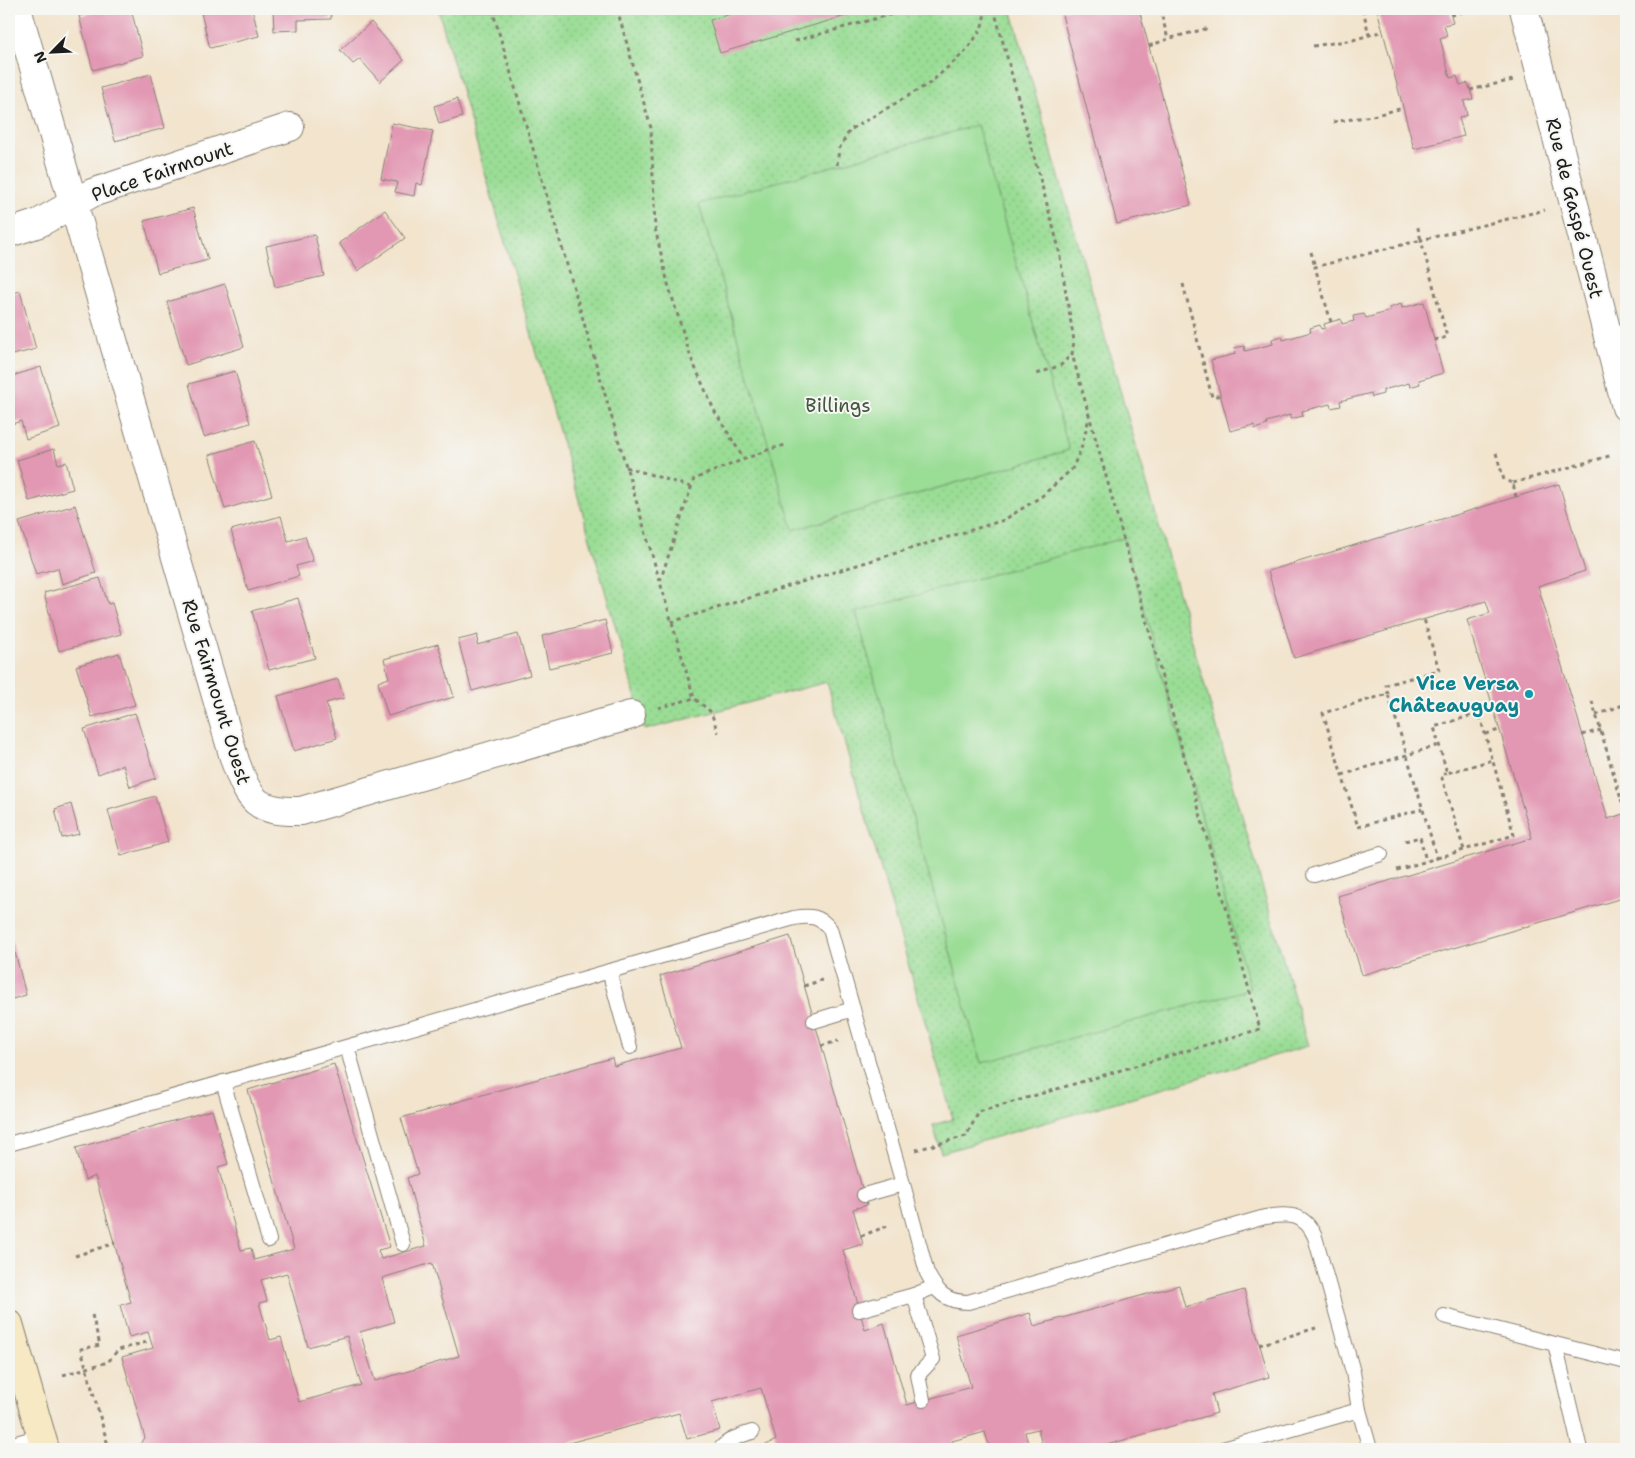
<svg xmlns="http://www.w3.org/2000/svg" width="1635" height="1458" font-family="'Shantell Sans',sans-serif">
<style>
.park{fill:url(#park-dots);stroke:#5b7c58}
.garden{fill:#9add95;stroke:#5b7c58}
.building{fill:#e297b2;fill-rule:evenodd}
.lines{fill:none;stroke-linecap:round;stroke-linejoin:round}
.lane-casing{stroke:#878074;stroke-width:16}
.street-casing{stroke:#878074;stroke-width:30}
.secondary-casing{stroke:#878074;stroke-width:30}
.path{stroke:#878074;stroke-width:3;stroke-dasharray:4 4;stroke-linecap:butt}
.lane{stroke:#fff;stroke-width:14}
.street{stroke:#fff;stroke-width:28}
.secondary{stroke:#f6e9c3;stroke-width:28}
.culture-dot{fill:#0f9aa8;stroke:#f6f6f2;stroke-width:2}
.labels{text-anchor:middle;stroke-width:4;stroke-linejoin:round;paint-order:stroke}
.street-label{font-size:19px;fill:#1c1c1c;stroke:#f6f6f2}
.park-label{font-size:19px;fill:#425640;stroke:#f6f6f2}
.culture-label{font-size:19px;font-weight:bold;fill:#0d838f;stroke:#f6f6f2;text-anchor:end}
</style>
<defs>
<pattern id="park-dots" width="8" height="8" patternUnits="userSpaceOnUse" patternTransform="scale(1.25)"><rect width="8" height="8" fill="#9add95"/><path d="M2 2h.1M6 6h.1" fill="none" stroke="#84bd80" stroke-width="1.8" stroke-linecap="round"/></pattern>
</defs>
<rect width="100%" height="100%" fill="#f6f6f2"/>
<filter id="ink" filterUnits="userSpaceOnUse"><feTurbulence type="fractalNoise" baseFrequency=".02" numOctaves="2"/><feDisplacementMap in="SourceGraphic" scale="10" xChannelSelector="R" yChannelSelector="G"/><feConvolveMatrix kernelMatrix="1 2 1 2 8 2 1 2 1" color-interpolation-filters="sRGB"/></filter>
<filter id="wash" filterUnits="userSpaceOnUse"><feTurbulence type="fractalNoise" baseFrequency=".0096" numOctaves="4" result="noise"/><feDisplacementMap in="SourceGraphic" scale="20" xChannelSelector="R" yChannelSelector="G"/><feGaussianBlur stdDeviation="1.12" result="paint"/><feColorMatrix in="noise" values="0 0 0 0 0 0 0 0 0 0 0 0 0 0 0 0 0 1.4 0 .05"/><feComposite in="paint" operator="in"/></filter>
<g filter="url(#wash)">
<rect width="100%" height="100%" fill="#f2e4cd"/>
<polygon class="park" points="438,9 1011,9 1308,1046 941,1153 933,1125 953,1119 827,682 645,730"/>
<g class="garden">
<polygon points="977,125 1069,450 793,530 699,204"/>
<polygon points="1124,538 1250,989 981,1063 856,612"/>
</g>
<g id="blocks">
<g class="building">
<polygon points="108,9 131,9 143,56 93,70 79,16"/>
<polygon points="219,9 252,9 259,36 210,48 201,13"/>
<polygon points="273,9 331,9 331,19 298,20 298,30 274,31"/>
<polygon points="748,9 869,9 720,53 710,20"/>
<polygon points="1070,9 1139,9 1191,205 1117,224 1061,11"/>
<polygon points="1377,9 1449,9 1453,23 1444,25 1447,36 1440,38 1450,78 1457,76 1460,85 1468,83 1473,99 1464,101 1467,115 1459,118 1464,136 1414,149"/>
<polygon points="371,22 404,60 380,82 360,59 353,64 340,50"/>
<polygon points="151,74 165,128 115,141 101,88"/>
<polygon points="457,99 462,117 439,124 434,106"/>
<polygon points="392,123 433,131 422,185 416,183 414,196 395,192 397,182 381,179"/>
<polygon points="193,208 208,260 158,273 144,221"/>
<polygon points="385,210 405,238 358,271 339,243"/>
<polygon points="315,235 324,276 275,287 266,246"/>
<polygon points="225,284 244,347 186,365 167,302"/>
<polygon points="20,291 36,349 9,356 9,294"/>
<polygon points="1424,302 1443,373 1419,380 1420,384 1410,387 1409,383 1383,390 1383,394 1372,397 1371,393 1340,401 1341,406 1331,408 1330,404 1302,411 1303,416 1290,419 1290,415 1266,422 1267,425 1255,429 1254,425 1230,431 1211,360 1235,354 1234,348 1244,346 1245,351 1273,344 1272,339 1282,336 1283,340 1311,332 1310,328 1320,325 1321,329 1325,328 1324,324 1341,319 1342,324 1354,321 1353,316 1364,314 1366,318 1390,311 1389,308 1401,304 1402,308"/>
<polygon points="41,367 60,428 26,439 21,421 9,425 9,377"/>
<polygon points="235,371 250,423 204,437 189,384"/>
<polygon points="255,441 272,495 225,509 209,455"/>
<polygon points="54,449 58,464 66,462 73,489 29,501 17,460"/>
<polygon points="1559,484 1585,571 1538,586 1608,819 1626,813 1626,897 1362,975 1338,896 1532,838 1467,620 1490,613 1486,601 1294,658 1268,571"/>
<polygon points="75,505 96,573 62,584 58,568 36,574 19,522"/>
<polygon points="281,516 288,541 305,536 313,561 296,566 299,576 248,591 231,530"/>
<polygon points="100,578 108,604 112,603 121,634 59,651 44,593"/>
<polygon points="298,598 315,658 269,670 252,611"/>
<polygon points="605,620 613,653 549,668 542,636"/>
<polygon points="518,634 530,675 472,691 458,640 478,635 477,645"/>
<polygon points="438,644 454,697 388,716 378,682 389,678 384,659"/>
<polygon points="119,653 135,705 92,717 76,666"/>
<polygon points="338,679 344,698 326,703 337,738 294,751 278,696"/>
<polygon points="135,713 156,778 130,787 123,765 98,774 84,729"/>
<polygon points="155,796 168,842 121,856 108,810"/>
<polygon points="71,804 79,834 62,838 55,809"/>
<polygon points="9,929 26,995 9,1000"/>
<path d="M 790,936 L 867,1205 L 853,1209 L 863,1244 L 843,1250 L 865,1330 L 884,1323 L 907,1405 L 971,1387 L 956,1335 L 1030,1313 L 1034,1326 L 1179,1285 L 1185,1307 L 1244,1290 L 1269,1377 L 1212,1394 L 1217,1413 L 1093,1449 L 1043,1449 L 1038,1429 L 1025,1432 L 1028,1443 L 1007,1449 L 990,1449 L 985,1432 L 952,1441 L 955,1449 L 758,1449 L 776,1440 L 761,1388 L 712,1402 L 720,1430 L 687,1439 L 679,1413 L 565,1444 L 567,1449 L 141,1449 L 140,1444 L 145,1438 L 122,1357 L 153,1348 L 148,1332 L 129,1337 L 120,1305 L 131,1302 L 95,1176 L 85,1180 L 76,1148 L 212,1110 L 228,1164 L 218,1167 L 241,1250 L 251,1248 L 254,1260 L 294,1249 L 248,1090 L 334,1064 L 390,1247 L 378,1250 L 381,1259 L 426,1246 L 407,1178 L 418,1174 L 401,1118 L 612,1058 L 614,1066 L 681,1048 L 660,976 ZM 432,1263 L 459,1356 L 375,1381 L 360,1332 L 394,1322 L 382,1278 ZM 287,1273 L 308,1347 L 347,1336 L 361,1385 L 299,1402 L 281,1337 L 270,1340 L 259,1303 L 267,1301 L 261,1280 Z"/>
</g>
</g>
</g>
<g filter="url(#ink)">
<use href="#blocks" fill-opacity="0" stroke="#878074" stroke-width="1"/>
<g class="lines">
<defs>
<g id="lane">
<polyline points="1314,875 1381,854"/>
<polyline points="609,971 630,1047"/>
<polyline points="814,1021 853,1009"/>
<polyline points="347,1047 403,1244"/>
<polyline points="223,1082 269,1240"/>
<path d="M 9,1144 L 794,918 C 810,915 820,916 830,929 L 903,1184 L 927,1273 C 937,1292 945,1302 968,1302 L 1265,1217 C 1289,1214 1304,1212 1315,1237 L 1353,1372 L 1359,1410 L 1370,1449"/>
<polyline points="864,1195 903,1184"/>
<polyline points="914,1295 933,1359 918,1375 923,1400"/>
<polyline points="859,1310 914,1295 934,1287"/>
<polyline points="1444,1316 1555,1344 1580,1449"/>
<polyline points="1555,1344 1626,1362"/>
<polyline points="9,1445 41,1436"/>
<path d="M 720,1449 C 729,1439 739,1436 752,1432"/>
<polyline points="1223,1449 1359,1410"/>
</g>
<g id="street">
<path d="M 17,9 L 235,761 C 250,801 255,812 301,811 L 631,715"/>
<polyline points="1524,9 1626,407"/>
<polyline points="9,233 39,223 92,193 290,127"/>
</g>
<polyline id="secondary" points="9,1324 45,1449"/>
</defs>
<use href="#lane" class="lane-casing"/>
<use href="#street" class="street-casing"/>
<use href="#secondary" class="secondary-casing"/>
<g class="path">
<polyline points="492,9 694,698 711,712 718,733"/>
<polyline points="617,9 651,128 655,228 668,284 691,358 714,410 744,459"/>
<polyline points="994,9 1058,245 1074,341 1072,354 1061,365 1037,374"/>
<polyline points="1160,9 1168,39"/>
<polyline points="1363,9 1369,35"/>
<polyline points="1451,15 1473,9"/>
<polyline points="795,41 910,9"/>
<polyline points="1149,46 1171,38 1209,28"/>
<polyline points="1313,46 1353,40 1383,31"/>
<polyline points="1470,90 1513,80"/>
<polyline points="1333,122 1372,116 1403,108"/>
<polyline points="837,165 839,149 850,130 930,83 966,51 981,30 986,9"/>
<polyline points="1311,252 1315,267"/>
<polyline points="1183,284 1212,397 1221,395"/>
<polyline points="1331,322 1315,267 1421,240 1417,224"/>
<polyline points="1434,340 1447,337 1421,240 1545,210"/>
<polyline points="1496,453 1504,480 1513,483 1516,497"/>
<polyline points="626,467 691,487"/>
<polyline points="1513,483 1613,455"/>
<polyline points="660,581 694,479 770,449 786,445"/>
<polyline points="671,622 1004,520 1042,496 1072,469 1081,449 1089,418"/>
<polyline points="1388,694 1386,685 1439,670 1424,619"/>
<polyline points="1592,701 1621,799 1626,798"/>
<polyline points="658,708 694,698"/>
<polyline points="1596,715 1626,704"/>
<polyline points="1486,734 1499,730"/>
<polyline points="1582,735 1601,730"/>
<polyline points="1447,773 1441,775 1464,850"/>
<polyline points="1342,775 1439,745"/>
<polyline points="1621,799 1626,812"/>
<polyline points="1405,841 1420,837 1426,861"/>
<polyline points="1437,858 1514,835 1479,713 1434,727 1447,773 1493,760"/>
<path d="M 1397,870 L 1437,858 C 1421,803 1405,748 1388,694 L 1323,713 L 1358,827 L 1422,809"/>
<polyline points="804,986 822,980"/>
<polyline points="821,1046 838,1041"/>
<polyline points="916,1150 966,1136 979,1112 1260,1029 1072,354"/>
<polyline points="861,1236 890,1225"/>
<polyline points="75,1256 115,1243"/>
<polyline points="92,1315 100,1345 81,1349 109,1449"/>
<polyline points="1259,1345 1316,1328"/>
<polyline points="63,1375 108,1362 118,1350 150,1341"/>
<polyline points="1014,1448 1014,1449"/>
</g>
<use href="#lane" class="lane"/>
<use href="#street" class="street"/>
<use href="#secondary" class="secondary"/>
</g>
</g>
<circle class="culture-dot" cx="1529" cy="694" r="5"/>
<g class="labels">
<g class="street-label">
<text transform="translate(162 171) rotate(-19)" y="7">Place Fairmount</text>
<text transform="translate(1575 208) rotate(76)" y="7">Rue de Gaspé Ouest</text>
<text transform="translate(217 692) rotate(73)" y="7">Rue Fairmount Ouest</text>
</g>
<g class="park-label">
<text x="838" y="412">Billings</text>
</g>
<g class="culture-label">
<text x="1519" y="690">Vice Versa<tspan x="1519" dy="22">Châteauguay</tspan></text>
</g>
</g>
<rect width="1635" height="1458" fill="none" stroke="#f6f6f2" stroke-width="30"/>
<g transform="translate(52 52) rotate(246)" stroke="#f6f6f2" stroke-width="4" paint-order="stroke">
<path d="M0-4L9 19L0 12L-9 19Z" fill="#1c1c1c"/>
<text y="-8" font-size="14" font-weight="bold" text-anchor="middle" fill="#1c1c1c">N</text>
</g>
</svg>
